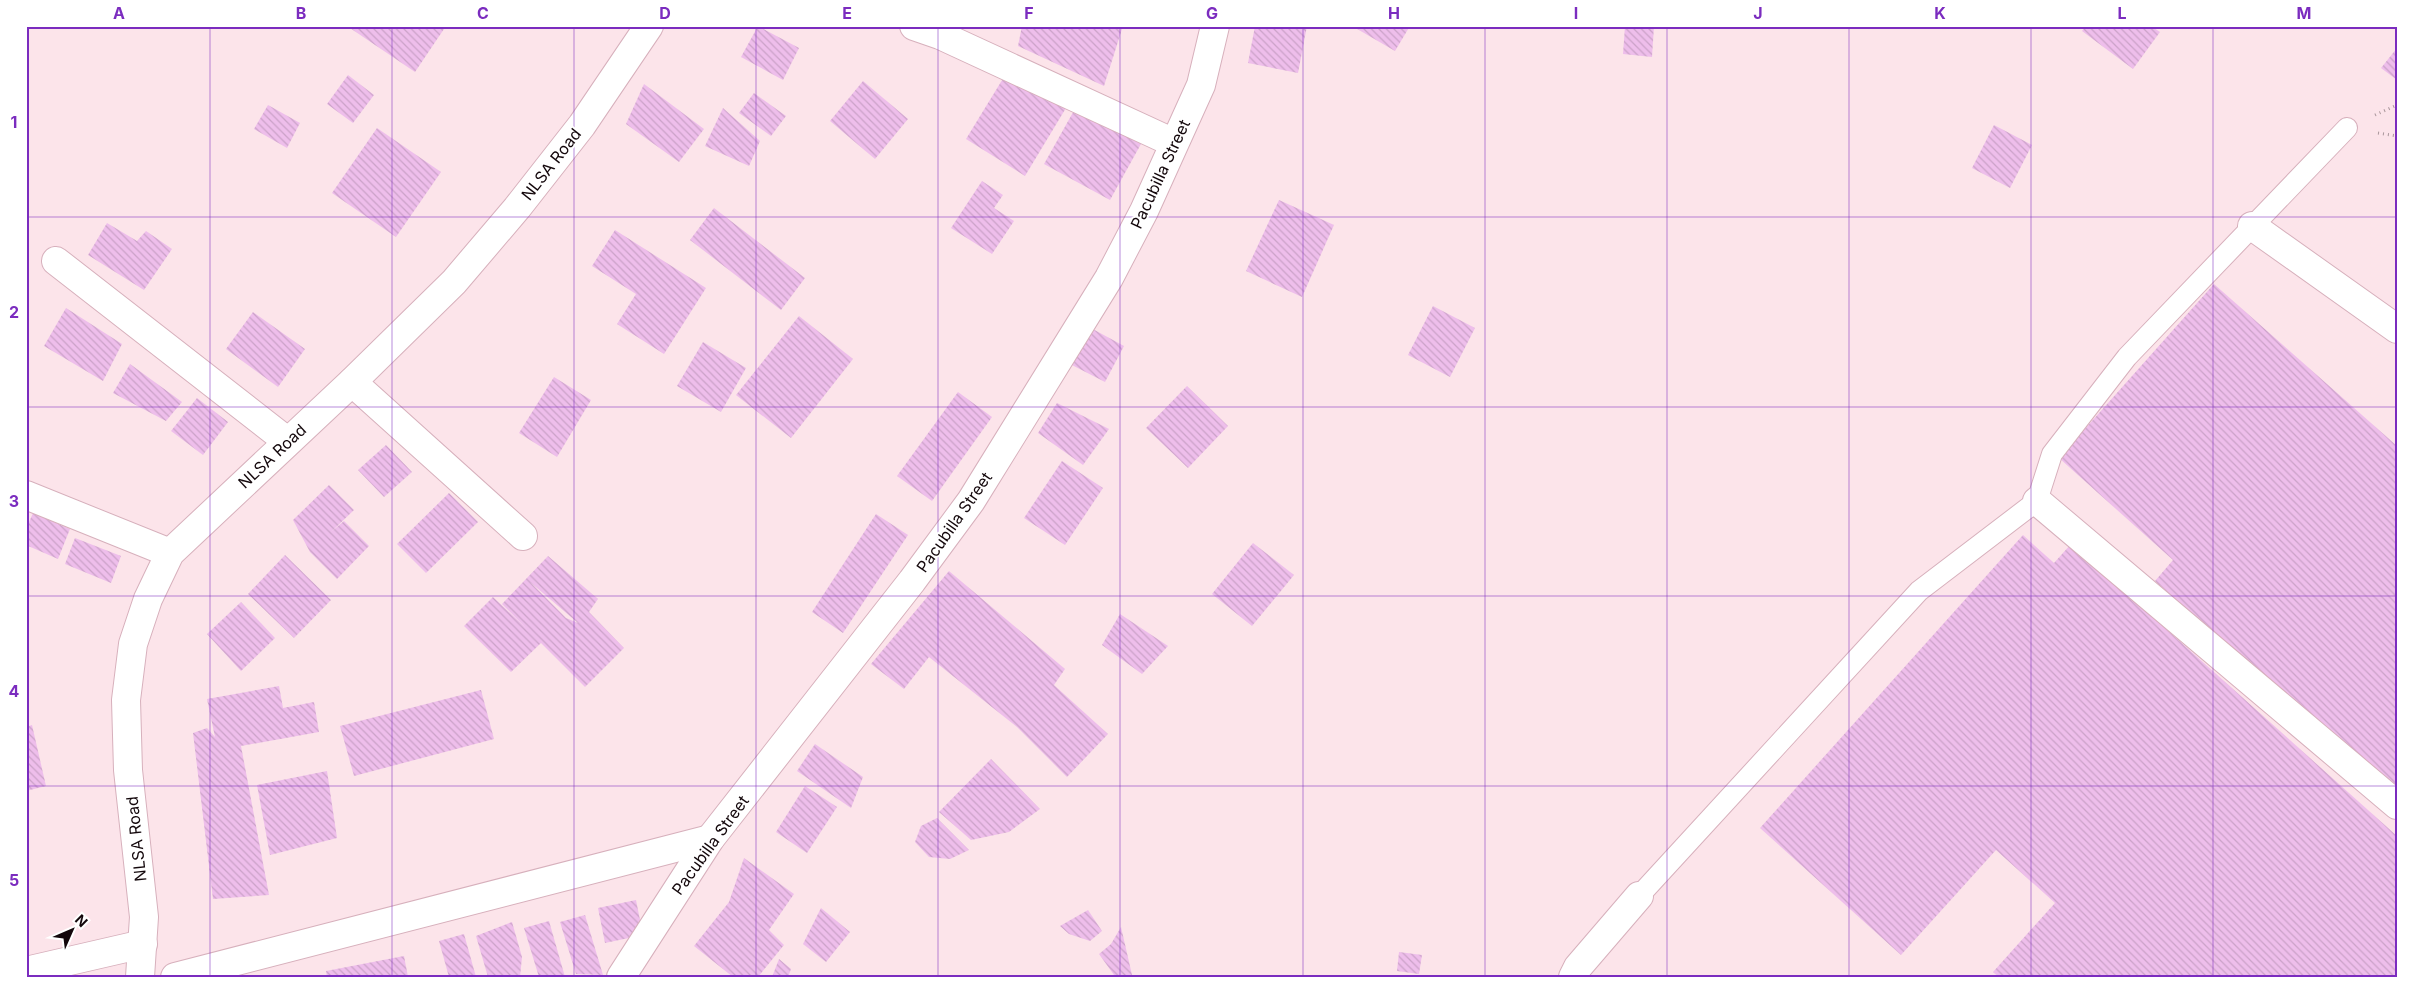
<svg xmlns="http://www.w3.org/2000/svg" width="2423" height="1003" font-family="Inter,sans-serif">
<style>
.building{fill:url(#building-back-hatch);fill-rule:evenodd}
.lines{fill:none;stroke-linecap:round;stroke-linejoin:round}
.service-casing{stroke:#d7b0bc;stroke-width:22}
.minor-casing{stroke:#d7b0bc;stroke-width:30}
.secondary-casing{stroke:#d7b0bc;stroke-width:30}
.path{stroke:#aa979c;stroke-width:3;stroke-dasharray:1 4;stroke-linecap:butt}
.service{stroke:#fff;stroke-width:20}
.minor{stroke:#fff;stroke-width:28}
.secondary{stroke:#fff;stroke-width:28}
.grid{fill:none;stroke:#7b2cbf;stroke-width:1;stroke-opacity:0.55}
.labels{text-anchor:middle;stroke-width:4;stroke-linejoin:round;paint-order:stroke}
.street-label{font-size:16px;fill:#13070b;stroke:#fff}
.neatline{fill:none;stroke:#7b2cbf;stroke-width:2}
.grid-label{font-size:16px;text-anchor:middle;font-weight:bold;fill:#7b2cbf}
</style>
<defs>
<pattern id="building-back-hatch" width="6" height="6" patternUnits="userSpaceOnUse" patternTransform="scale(1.25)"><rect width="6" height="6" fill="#eebeeb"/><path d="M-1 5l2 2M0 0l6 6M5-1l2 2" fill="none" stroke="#cba2c8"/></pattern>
</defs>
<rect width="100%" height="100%" fill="#fce4ea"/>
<g class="building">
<polygon points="347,26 446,26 415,72"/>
<polygon points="758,26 799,48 783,80 741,57"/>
<polygon points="1022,26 1118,26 1122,29 1104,86 1018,46"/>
<polygon points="1255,26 1307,26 1298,73 1248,63"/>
<polygon points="1352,26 1410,26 1395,51"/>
<polygon points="1625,26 1654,26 1652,57 1623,54"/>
<polygon points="2086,26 2151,26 2160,32 2133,69 2082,31"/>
<polygon points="2397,48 2397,80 2381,68"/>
<polygon points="1007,72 1066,108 1025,176 966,139"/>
<polygon points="348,75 374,95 353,123 327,104"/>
<polygon points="863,81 908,119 875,159 830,121"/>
<polygon points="644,84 704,129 679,162 626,124"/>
<polygon points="754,93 786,116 771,136 739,113"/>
<polygon points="268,105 300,123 287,148 254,129"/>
<polygon points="1076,107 1141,144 1110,200 1044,164"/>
<polygon points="723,108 760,141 749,166 705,146"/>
<polygon points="1994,125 2032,145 2010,188 1972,168"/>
<polygon points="377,128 441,172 396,237 332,193"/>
<polygon points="982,181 1003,195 994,208 1014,221 992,254 951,228"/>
<polygon points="1279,200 1334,225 1302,297 1246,271"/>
<polygon points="714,208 805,278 781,310 690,240"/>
<polygon points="107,223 137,241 146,231 172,249 144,290 88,255"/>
<polygon points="615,230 706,288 664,354 617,324 636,294 592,266"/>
<polygon points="2214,284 2397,446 2397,797 2155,581 2173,560 2059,458"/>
<polygon points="1433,306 1475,328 1450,377 1408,355"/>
<polygon points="66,308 122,344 103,381 44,346"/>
<polygon points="253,312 305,349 278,387 226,349"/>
<polygon points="799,316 853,359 791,438 736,395"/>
<polygon points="1089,327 1124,346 1105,382 1070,364"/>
<polygon points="703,342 746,368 721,412 677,386"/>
<polygon points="130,364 182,402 166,421 113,393"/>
<polygon points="554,377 591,400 557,457 519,433"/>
<polygon points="1187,386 1228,426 1188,468 1146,428"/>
<polygon points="958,392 992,417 932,501 897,476"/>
<polygon points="197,398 228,422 203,455 171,431"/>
<polygon points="1057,403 1109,429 1083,465 1038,433"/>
<polygon points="386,445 412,472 384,497 358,470"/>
<polygon points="1062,461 1103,488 1065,545 1024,518"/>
<polygon points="329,485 354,510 331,532 344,521 369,546 337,579 310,552 293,520"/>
<polygon points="449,493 478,522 426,573 397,544"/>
<polygon points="33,513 70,529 58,559 26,545 26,529"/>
<polygon points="876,514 908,535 843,633 812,612"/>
<polygon points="2023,535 2054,563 2071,544 2397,836 2397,977 1999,977 1993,972 2055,903 1996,850 1901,955 1760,828"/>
<polygon points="75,538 121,556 111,583 65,564"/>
<polygon points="1253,543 1294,575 1252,626 1212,594"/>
<polygon points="285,555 331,600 294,638 248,594"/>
<path d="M 548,556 L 598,599 L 589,612 L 624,648 L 585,687 L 541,643 L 511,672 L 464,626 L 493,597 L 527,629 L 502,604 ZM 530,582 L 578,623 L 566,618 Z"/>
<polygon points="949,571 1065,669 1054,685 1108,734 1067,777 1017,727 929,657 904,689 871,664"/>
<polygon points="241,602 275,638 241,671 207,634"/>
<polygon points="1120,614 1168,646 1142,674 1102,645"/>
<polygon points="279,686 283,708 314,702 319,732 241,746 269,895 213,899 193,733 207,728 215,737 207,699"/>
<polygon points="481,690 494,739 354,776 340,726"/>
<polygon points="32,725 46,786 26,791 26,727"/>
<polygon points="815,744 863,777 851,808 797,771"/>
<polygon points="991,759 1040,809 1009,832 971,840 939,812"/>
<polygon points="327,771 337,838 270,855 257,785"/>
<polygon points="805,786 837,807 807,853 776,832"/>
<polygon points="937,818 969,850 950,859 929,857 915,842 921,826"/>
<polygon points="744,858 794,894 769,930 784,945 758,977 733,977 694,946 729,902"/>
<polygon points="636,900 643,935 605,943 598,908"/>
<polygon points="821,908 850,932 826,962 803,944"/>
<polygon points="1088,910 1102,931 1090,941 1069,934 1060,926"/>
<polygon points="585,915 603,975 576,974 560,922"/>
<polygon points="549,921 565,977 539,977 524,928"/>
<polygon points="512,922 522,957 520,977 488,977 476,936"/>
<polygon points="1121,927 1132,975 1114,975 1099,954 1111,944"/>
<polygon points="464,934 476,977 449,977 439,941"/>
<polygon points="1399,952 1422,955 1419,974 1397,971"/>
<polygon points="404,956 408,977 327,977 326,971"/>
<polygon points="779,959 791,969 788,977 772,977"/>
</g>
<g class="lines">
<defs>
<polyline id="service" points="1639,896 1919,591 2037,501 2052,454 2127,357 2347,128"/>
<g id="minor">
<polyline points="914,26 940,35 1174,143"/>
<polyline points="2252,226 2397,329"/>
<polyline points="56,261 287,441"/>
<polyline points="352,382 523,536"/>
<polyline points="26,495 170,553"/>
<polyline points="2037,501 2397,805"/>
<polyline points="26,971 143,944"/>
<polyline points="175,977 710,839"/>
<polyline points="621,977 710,839 912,581 971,501 1109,278 1144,211 1201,85 1215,26"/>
<polyline points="1573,977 1578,967 1639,896"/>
</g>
<polyline id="secondary" points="140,977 144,917 128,770 126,700 133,644 148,599 170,553 352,382 454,282 517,208 582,125 649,26"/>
</defs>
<use href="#service" class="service-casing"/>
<use href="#minor" class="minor-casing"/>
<use href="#secondary" class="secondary-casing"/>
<g class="path">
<polyline points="2375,115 2397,105"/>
<polyline points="2378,133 2397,136"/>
</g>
<use href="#service" class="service"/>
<use href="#minor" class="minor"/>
<use href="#secondary" class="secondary"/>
</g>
<path class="grid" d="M 210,26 L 210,977M 392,26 L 392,977M 574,26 L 574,977M 756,26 L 756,977M 938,26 L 938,977M 1120,26 L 1120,977M 1303,26 L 1303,977M 1485,26 L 1485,977M 1667,26 L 1667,977M 1849,26 L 1849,977M 2031,26 L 2031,977M 2213,26 L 2213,977M 26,217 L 2397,217M 26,407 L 2397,407M 26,596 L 2397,596M 26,786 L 2397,786"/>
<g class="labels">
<g class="street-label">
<text transform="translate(551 164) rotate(-52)" y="6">NLSA Road</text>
<text transform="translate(1160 174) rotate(-65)" y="6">Pacubilla Street</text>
<text transform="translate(272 456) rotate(-43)" y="6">NLSA Road</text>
<text transform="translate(954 522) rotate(-55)" y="6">Pacubilla Street</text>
<text transform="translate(136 839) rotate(-96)" y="6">NLSA Road</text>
<text transform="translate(710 845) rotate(-54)" y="6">Pacubilla Street</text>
</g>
</g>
<rect width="2423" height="1003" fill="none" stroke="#ffffff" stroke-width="55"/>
<g transform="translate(72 930) rotate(45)" stroke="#ffffff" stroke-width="4" paint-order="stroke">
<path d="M0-4L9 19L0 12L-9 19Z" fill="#13070b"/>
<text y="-8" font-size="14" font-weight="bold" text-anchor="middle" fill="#13070b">N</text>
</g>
<rect x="28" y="28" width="2368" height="948" class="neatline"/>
<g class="grid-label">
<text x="119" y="19">A</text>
<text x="301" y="19">B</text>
<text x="483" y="19">C</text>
<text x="665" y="19">D</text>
<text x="847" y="19">E</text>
<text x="1029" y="19">F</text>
<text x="1212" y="19">G</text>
<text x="1394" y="19">H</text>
<text x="1576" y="19">I</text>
<text x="1758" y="19">J</text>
<text x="1940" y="19">K</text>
<text x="2122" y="19">L</text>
<text x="2304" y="19">M</text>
<text x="14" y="128">1</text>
<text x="14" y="318">2</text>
<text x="14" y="507">3</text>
<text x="14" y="697">4</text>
<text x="14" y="886">5</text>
</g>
</svg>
